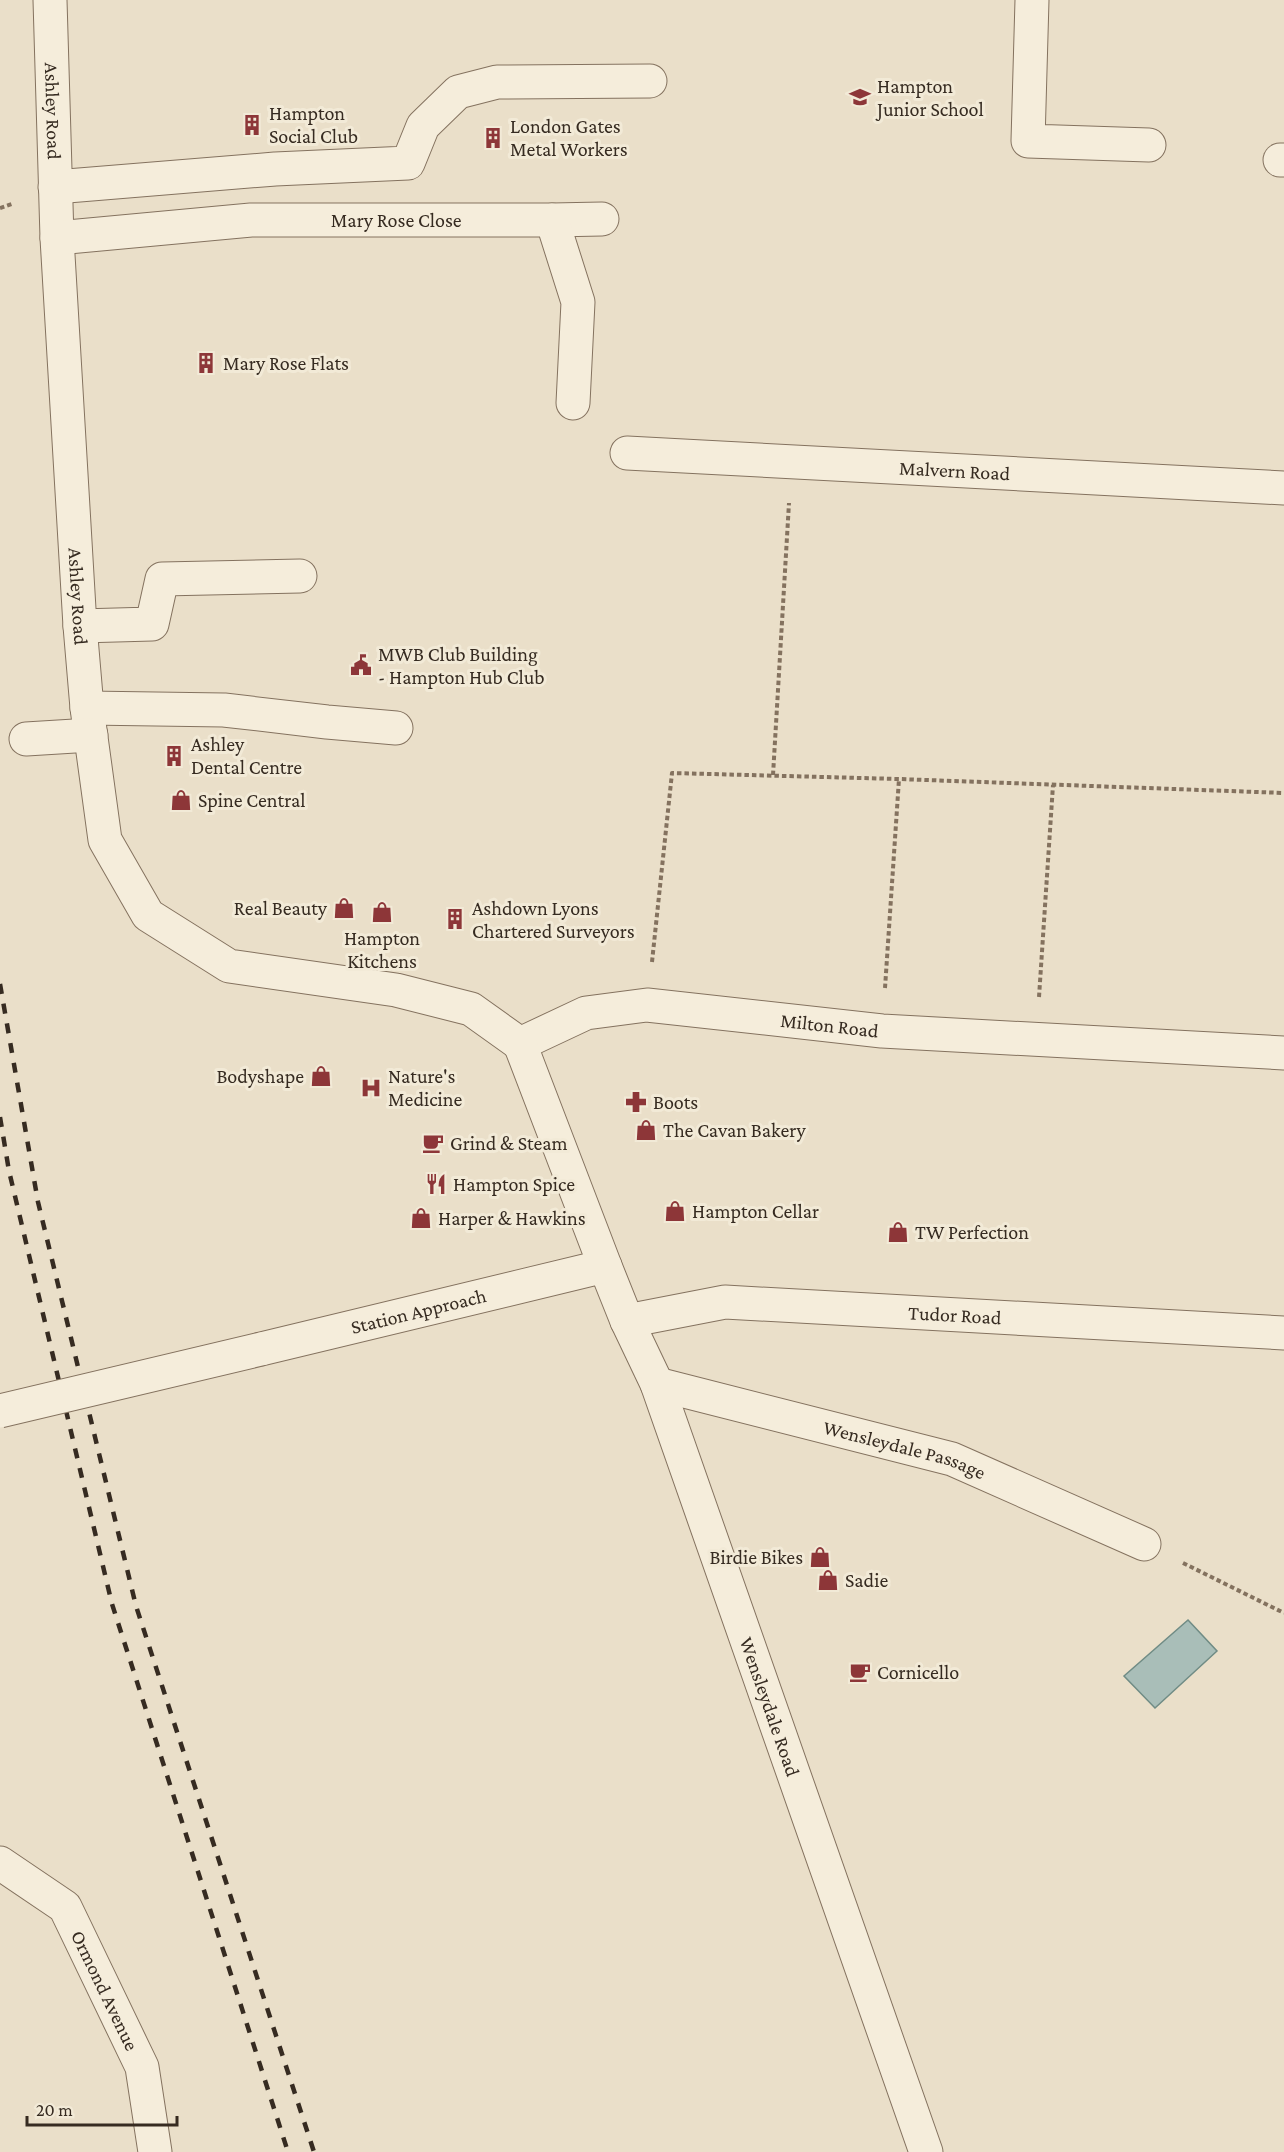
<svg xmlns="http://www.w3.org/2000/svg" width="1284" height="2152" font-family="'Crimson Pro',serif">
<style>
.water{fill:#a9beb8;stroke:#708c85;stroke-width:1.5}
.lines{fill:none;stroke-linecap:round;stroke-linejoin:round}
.minor-casing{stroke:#84725f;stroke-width:35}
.path{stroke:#84725f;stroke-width:4;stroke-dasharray:4.5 3;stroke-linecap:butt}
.minor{stroke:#f5eddb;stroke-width:33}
.rail{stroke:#362b21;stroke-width:4.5;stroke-dasharray:10 10;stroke-linecap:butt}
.minor-bridge-casing{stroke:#84725f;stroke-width:35;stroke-linecap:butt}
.minor-bridge{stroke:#f5eddb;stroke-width:33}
.labels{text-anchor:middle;stroke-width:6;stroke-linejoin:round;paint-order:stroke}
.poi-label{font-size:20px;fill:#362b21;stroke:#f2ead7;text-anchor:start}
.street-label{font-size:20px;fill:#362b21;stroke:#f2ead7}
</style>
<rect width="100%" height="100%" fill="#eadfc9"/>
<polygon class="water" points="1188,1620 1217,1651 1155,1708 1124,1676"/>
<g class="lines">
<defs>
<g id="minor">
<path id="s1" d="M 50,0 L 57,238 L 80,626 L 87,708 L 105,840 L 148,915 L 229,966 L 396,990 L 471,1009 L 520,1044"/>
<polyline points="1032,0 1028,141 1149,145"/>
<polyline points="1280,160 1284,160"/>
<polyline points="55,187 275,169 408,163 423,126 458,92 497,82 650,81"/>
<polyline points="552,220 602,219"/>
<path id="s2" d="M 57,238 L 251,220 L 552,220 L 578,302 L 573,403"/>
<path id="s3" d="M 627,453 L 1284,488"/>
<polyline points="80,626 152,624 162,579 300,576"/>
<polyline points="87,708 224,710 327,722 396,728"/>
<polyline points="26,739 91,735"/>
<path id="s4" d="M 520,1044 L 586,1013 L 647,1005 L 882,1031 L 1284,1053"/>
<path id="s5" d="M 605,1266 L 627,1321 L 657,1384 L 926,2152"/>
<path id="s6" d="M 627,1321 L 725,1302 L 1284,1333"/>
<path id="s7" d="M 261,1349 L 605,1266 L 520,1044"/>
<path id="s8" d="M 657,1384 L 952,1459 L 1144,1544"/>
<path id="s9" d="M 0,1863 L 65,1907 L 142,2067 L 155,2152"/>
</g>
</defs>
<use href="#minor" class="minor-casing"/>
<g class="path">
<polyline points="0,208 12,204"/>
<polyline points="773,775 789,503"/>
<polyline points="652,962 672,773 899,779 1284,793"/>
<polyline points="885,988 899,779"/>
<polyline points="1039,997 1053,785"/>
<polyline points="1183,1563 1284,1613"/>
</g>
<use href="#minor" class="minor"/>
<g class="rail">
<polyline points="0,984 38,1202 136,1606 314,2152"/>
<polyline points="0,1117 9,1171 112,1604 288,2152"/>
</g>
<defs>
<polyline id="minor-bridge" points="0,1411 261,1349"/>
</defs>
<use href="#minor-bridge" class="minor-bridge-casing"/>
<use href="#minor-bridge" class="minor-bridge"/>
</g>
<defs>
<symbol id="school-bare" viewBox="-9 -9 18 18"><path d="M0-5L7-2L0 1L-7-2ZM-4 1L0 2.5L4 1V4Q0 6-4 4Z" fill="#8d3638" stroke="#f2ead7" stroke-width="2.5" paint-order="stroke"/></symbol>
<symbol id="building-bare" viewBox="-9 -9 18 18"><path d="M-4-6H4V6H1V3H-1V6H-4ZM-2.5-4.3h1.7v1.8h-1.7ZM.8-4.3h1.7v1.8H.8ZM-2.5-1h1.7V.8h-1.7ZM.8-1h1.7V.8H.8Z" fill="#8d3638" stroke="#f2ead7" stroke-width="2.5" paint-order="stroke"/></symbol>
<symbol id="civic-bare" viewBox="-9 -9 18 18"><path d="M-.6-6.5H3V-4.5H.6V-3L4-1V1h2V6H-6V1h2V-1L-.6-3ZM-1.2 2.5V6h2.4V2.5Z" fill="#8d3638" stroke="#f2ead7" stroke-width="2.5" paint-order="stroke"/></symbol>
<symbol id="shop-bare" viewBox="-9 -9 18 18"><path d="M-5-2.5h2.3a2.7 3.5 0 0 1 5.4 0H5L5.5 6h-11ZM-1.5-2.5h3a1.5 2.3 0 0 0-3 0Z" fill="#8d3638" stroke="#f2ead7" stroke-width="2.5" paint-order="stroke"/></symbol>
<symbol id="hospital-bare" viewBox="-9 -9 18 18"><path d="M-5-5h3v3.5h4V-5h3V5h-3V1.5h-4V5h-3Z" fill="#8d3638" stroke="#f2ead7" stroke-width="2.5" paint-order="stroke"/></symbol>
<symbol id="pharmacy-bare" viewBox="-9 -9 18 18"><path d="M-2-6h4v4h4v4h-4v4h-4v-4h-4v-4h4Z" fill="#8d3638" stroke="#f2ead7" stroke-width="2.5" paint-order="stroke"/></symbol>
<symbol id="cafe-bare" viewBox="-9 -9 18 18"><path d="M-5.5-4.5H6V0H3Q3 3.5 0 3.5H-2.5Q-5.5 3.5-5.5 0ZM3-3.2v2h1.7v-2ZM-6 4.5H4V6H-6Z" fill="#8d3638" stroke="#f2ead7" stroke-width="2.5" paint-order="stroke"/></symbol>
<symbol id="restaurant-bare" viewBox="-9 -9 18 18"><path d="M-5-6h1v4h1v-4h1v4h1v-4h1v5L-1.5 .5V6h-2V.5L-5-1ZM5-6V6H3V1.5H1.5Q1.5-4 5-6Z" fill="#8d3638" stroke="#f2ead7" stroke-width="2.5" paint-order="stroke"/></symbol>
</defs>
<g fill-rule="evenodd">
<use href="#school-bare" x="845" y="82" width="30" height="30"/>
<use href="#building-bare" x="237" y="110" width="30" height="30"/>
<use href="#building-bare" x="478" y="123" width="30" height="30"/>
<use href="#building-bare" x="191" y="348" width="30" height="30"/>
<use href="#civic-bare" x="346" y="650" width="30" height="30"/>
<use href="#building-bare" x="159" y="741" width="30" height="30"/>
<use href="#shop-bare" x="166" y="785" width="30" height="30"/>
<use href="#shop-bare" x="329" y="893" width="30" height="30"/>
<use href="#shop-bare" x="367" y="897" width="30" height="30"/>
<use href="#building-bare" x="440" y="904" width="30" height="30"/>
<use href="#shop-bare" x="306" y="1061" width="30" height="30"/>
<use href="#hospital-bare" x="356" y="1073" width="30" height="30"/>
<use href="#pharmacy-bare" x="621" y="1087" width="30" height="30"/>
<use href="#shop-bare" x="631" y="1115" width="30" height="30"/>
<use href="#cafe-bare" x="418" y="1128" width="30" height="30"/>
<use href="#restaurant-bare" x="421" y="1169" width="30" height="30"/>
<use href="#shop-bare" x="660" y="1196" width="30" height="30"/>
<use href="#shop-bare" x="406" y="1203" width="30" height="30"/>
<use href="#shop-bare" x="883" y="1217" width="30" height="30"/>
<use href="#shop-bare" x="805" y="1542" width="30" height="30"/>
<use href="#shop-bare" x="813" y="1565" width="30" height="30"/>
<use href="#cafe-bare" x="845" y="1657" width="30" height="30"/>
</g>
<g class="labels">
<g class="poi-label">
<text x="877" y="93">Hampton<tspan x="877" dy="23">Junior School</tspan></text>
<text x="269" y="120">Hampton<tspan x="269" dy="23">Social Club</tspan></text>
<text x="510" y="133">London Gates<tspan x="510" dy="23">Metal Workers</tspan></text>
<text x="223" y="370">Mary Rose Flats</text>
<text x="378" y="661">MWB Club Building<tspan x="378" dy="23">- Hampton Hub Club</tspan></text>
<text x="191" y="751">Ashley<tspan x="191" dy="23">Dental Centre</tspan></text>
<text x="198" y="807">Spine Central</text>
<text x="327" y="915" text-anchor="end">Real Beauty</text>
<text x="472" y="915">Ashdown Lyons<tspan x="472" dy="23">Chartered Surveyors</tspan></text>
<text x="382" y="945" text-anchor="middle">Hampton<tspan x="382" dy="23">Kitchens</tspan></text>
<text x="304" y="1083" text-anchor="end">Bodyshape</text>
<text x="388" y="1083">Nature's<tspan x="388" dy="23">Medicine</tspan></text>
<text x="653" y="1109">Boots</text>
<text x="663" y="1137">The Cavan Bakery</text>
<text x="450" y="1150">Grind &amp; Steam</text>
<text x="453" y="1191">Hampton Spice</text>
<text x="692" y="1218">Hampton Cellar</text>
<text x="438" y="1225">Harper &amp; Hawkins</text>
<text x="915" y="1239">TW Perfection</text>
<text x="803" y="1564" text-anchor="end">Birdie Bikes</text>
<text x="845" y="1587">Sadie</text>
<text x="877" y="1679">Cornicello</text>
</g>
<g class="street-label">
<text dy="7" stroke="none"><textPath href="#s1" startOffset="111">Ashley Road</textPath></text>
<text dy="7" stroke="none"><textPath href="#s2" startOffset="340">Mary Rose Close</textPath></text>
<text dy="7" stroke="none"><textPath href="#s3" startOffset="328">Malvern Road</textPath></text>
<text dy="7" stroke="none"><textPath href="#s1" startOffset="597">Ashley Road</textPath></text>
<text dy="7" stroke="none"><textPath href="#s4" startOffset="318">Milton Road</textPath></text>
<text dy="7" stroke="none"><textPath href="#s7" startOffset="162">Station Approach</textPath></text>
<text dy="7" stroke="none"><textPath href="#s6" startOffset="330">Tudor Road</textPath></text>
<text dy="7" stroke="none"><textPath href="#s8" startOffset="256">Wensleydale Passage</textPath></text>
<text dy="7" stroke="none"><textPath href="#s5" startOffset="471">Wensleydale Road</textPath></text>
<text dy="7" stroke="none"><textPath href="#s9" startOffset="171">Ormond Avenue</textPath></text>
</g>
</g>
<path d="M27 2116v9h150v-9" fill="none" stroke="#362b21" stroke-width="3"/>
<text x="36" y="2116" font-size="18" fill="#362b21" stroke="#f2ead7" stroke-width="4.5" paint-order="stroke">20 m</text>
</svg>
